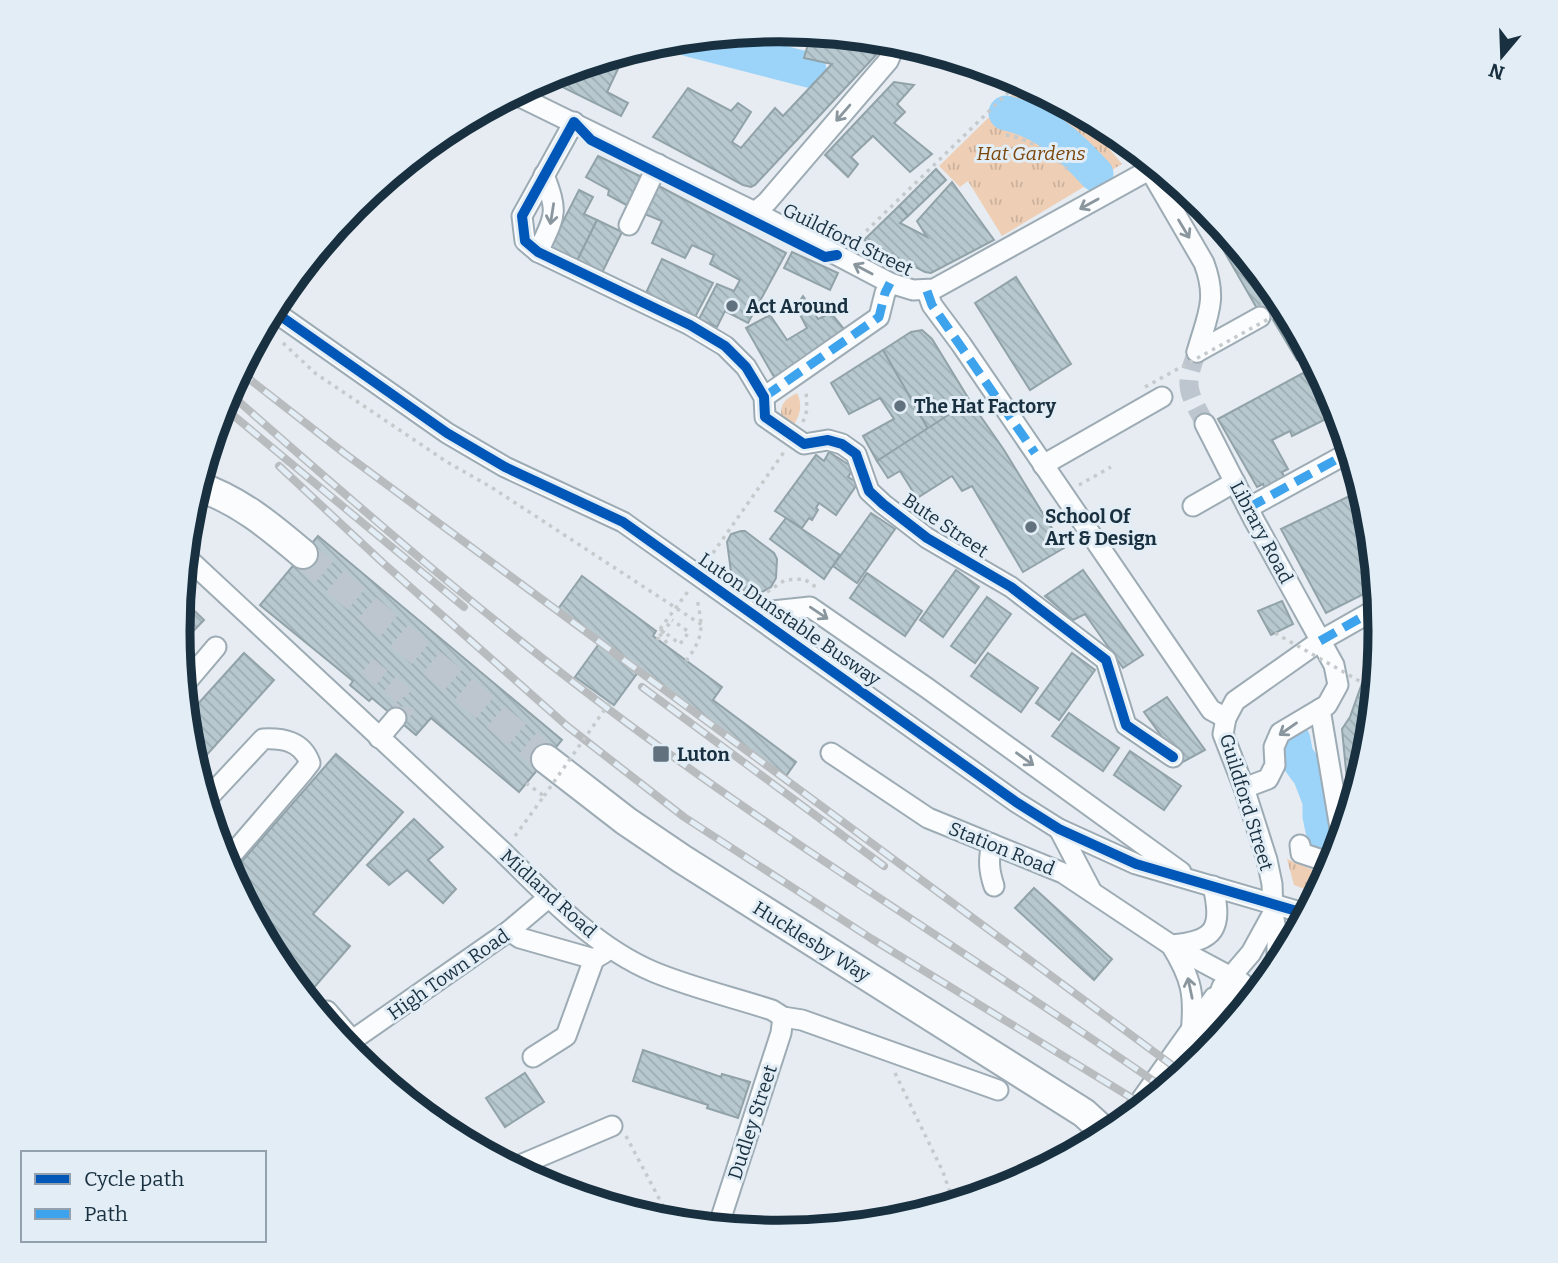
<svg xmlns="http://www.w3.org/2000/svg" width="1558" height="1263" font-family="Bitter,serif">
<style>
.grass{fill:url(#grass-tufts)}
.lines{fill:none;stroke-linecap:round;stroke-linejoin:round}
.river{stroke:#9bd3f9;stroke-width:35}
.building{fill:url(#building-back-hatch);stroke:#91a2a9;stroke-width:2}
.minor-tunnel{stroke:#bdc6ce;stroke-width:19;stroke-dasharray:19 10;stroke-linecap:butt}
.highway-tunnel{stroke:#bdc6ce;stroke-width:28;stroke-dasharray:28 14;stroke-linecap:butt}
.minor-casing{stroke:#9dabb4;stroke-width:23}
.highway-casing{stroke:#9dabb4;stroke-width:32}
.path{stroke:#c5cacd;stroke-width:3.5;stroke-dasharray:3.5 5;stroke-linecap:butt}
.minor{stroke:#fbfcfd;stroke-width:19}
.highway{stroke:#fbfcfd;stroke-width:28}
.rail-casing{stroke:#b9bcbf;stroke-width:8}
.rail{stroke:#e2edf5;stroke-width:5;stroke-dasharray:16;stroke-linecap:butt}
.path-bridge{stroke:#c5cacd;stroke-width:3.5;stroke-dasharray:3.5 5;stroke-linecap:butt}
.quiet{stroke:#3da3ec;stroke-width:9;stroke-dasharray:18 9;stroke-linecap:butt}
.cycleway-casing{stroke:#e2edf5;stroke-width:15}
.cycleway{stroke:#0057b8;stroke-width:10}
.oneway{stroke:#8a969e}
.poi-dot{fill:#61727e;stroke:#e2edf5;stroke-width:2.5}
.labels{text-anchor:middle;stroke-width:6;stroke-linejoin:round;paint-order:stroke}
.park-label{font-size:19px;font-style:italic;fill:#7b450c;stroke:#e2edf5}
.street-label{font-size:19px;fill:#193040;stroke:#e2edf5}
.poi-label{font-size:19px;font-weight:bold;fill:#193040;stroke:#e2edf5;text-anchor:start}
.rim{fill:none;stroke:#193040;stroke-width:9}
</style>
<defs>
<pattern id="grass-tufts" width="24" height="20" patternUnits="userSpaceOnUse" patternTransform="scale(1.75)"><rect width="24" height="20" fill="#eeceb4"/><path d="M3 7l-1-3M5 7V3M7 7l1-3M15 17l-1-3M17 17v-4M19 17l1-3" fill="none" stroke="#ccb19c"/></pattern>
<pattern id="building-back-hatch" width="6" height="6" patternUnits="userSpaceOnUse" patternTransform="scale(1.75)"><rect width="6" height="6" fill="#b7c9cf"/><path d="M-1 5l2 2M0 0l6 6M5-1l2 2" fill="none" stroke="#9dadb3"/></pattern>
</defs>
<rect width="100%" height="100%" fill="#e6ecf1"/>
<g class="grass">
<polygon points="1024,83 1078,112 1122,164 1002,236 968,181 960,187 939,166"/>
<path d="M 797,393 C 803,405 800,415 793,426 L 782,420 C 779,404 784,400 797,393 Z"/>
<polygon points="1287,859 1327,876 1318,894 1294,885"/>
</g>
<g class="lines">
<g class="river">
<polyline points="689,39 809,70"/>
<path d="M 1006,113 C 1046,122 1069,145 1096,174"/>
<polyline points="1293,740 1296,756 1310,775 1320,801 1320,816 1331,869"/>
</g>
</g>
<g class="building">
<polygon points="811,34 858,39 876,55 755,185 751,187 743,185 653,137 688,88 731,111 738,103 751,112 732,142 741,148 775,108 783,116 832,64 804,58"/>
<polygon points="626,52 607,92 628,103 621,116 544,78"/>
<polygon points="894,82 914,85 897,104 905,112 894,123 932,154 910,172 873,136 851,157 858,164 848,177 825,155"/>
<polygon points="598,156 646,179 632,208 608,195 609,190 586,177"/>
<polygon points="936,169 946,180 908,216 899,206"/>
<polygon points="952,182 994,240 931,273 925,272 864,240 899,206 908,216 900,223 927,237 917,221"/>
<polygon points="655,184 786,253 748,323 725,311 717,327 699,319 717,284 734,291 740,280 710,264 714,255 692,245 685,258 652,243 662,221 642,213"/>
<polygon points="579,190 593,197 584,214 597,220 576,263 549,249"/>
<polygon points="1193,197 1205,206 1280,298 1309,353 1297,360 1266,308 1259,312"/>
<polygon points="597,220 622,232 601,275 576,263"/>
<polygon points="792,252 838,273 830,290 784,268"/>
<polygon points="662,259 713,283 693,321 644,297"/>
<polygon points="1016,277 1071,364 1030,390 975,303"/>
<polygon points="803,296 818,319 831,313 848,334 774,377 746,328 770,315 787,340 807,328 796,307"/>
<polygon points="922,330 932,339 970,401 928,429 883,350 911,332"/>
<polygon points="883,350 928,429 877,461 863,436 894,419 880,398 849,414 831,383"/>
<polygon points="1303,373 1331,412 1325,415 1326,419 1292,436 1290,431 1272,440 1288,469 1282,472 1286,481 1266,492 1263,484 1257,487 1218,419"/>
<polygon points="970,401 1004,450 1064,548 1023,572 972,486 962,491 952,476 917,498 900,471 888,478 877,461"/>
<polygon points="829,452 854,468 848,477 858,483 836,515 819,503 816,508 818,510 812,520 809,518 802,528 775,511 816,455 824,461"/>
<polygon points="1362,490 1369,514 1376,588 1326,613 1281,529"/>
<polygon points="871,513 895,529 857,583 833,566"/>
<polygon points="786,518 840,555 824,579 770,539"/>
<polygon points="741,531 745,531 774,553 777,559 776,578 771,587 762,592 752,593 745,591 732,579 727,542 731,534"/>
<polygon points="318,536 562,740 519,792 431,718 416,735 372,698 369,701 350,685 353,681 260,605"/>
<polygon points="956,570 979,587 943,637 920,620"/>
<polygon points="1083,570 1143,655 1123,668 1085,614 1073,620 1045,596"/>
<polygon points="867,573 922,611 905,636 850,598"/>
<polygon points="582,576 656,631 653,636 722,687 713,700 796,762 786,776 639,671 614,705 575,677 601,641 558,609"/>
<polygon points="987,597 1011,614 975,663 951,646"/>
<polygon points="181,598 204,620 179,646 177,631"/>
<polygon points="1282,601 1293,624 1271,635 1258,611"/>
<polygon points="1381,631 1369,749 1350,812 1342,729 1350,717 1372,655 1378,633"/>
<polygon points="244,653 274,680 195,768 189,749 186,717"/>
<polygon points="988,653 1038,688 1021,712 971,676"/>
<polygon points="1072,653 1095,670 1059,720 1036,703"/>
<polygon points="1167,697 1205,750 1181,763 1144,712"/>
<polygon points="1069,713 1119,748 1103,771 1052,736"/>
<polygon points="1130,751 1181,786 1164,810 1114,775"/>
<polygon points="336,754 403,812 313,914 350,946 305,998 278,965 230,875"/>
<polygon points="414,819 443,847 428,860 456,889 443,903 407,870 389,885 367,865"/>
<polygon points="1034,888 1112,959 1094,980 1015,908"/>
<polygon points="1245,1007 1204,1057 1199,1062 1190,1057 1229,1009"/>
<polygon points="643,1050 721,1077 722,1074 750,1082 738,1118 707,1108 708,1105 633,1081"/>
<polygon points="525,1073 544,1102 505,1127 486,1098"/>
</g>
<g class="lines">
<g class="minor-tunnel">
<polyline points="1260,317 1281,300"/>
<path d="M 1197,352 C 1183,388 1188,390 1205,424"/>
<polyline points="367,666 399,692 405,700 404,709 396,718"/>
</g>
<polyline class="highway-tunnel" points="303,554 546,759"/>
<defs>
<g id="minor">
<polyline points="514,94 755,212 890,283 913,290 934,289 1149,170"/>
<polyline points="574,122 522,216 525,241 538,252 690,325 725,346 746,367 764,397 765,417 804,444 828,440 842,444 856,454 869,491 883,504 927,538 1011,587 1106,660 1126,725 1173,757"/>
<path d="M 1140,153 L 1204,263 C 1218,300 1207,316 1197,352"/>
<polyline points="755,212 767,202 888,61 897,41"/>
<polyline points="629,225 658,164"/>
<path d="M 538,252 C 555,215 559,214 544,175"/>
<polyline points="927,291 932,305 961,344 1211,710 1226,718"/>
<polyline points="272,310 447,433 505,467 623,522 1016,802 1059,829 1136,864 1307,914"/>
<polyline points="1197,352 1260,317"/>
<polyline points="764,397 879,317 885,293 890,283"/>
<polyline points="1205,424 1254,520 1334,665 1338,685 1327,705 1280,733 1274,747 1275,765 1268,779 1244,788"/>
<polyline points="1043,465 1162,397"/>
<polyline points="1193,506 1235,482"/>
<polyline points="1248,508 1350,452"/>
<path d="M 185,556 L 503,852 C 548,897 595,947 654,972 C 690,987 735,998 772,1010 L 783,1017 L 802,1020 L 998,1090"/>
<polyline points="753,613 810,607 927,688 1181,872"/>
<polyline points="183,686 216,647"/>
<polyline points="1320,709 1342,840"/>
<polyline points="379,738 396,718"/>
<polyline points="831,753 928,818 1063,873 1171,945 1242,983"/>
<path d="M 205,801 L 263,739 C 283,738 302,741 310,763 L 303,772 L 224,864"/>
<polyline points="1059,829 1092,892"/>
<path d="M 992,844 C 988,860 989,871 994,886"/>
<polyline points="1300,845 1301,853 1334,864"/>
<polyline points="1273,913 1277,936 1277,969"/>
<polyline points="509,931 520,938 594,959 604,953"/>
<path d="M 1171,945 C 1192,979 1195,995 1191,1034"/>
<path d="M 1172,945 C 1215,941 1223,929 1213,886"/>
<polyline points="1217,1001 1222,987 1251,953 1273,913 1272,884 1267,860 1244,788 1223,734 1226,718 1235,701 1320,641 1378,608"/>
<polyline points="327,1011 353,1041"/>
<polyline points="344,1046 509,931 548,898"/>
<polyline points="533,1057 566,1036 594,959"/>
<polyline points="513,1168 612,1126"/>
<polyline points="718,1227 781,1033 783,1017"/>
</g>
<g id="highway">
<path d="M 197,486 C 239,500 270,526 303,554"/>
<polyline points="546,759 626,821 682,859 1084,1113 1108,1135"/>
<polyline points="1138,1112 1217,1001 1238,995 1255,996"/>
</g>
</defs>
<use href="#minor" class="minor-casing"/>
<use href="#highway" class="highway-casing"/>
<g class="path">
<path d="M 1006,135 C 1031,139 1052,155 1070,171"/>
<polyline points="854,243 1020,81"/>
<polyline points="283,343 315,373 447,462 491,487 702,625"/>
<polyline points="803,422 807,410 806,389"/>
<polyline points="1079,485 1111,467"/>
<polyline points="708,560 784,452"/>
<polyline points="767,592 785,580 804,579 819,589"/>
<polyline points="660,629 680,644 689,632 672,620"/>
<polyline points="667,643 659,633 660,629 689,590"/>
<path d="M 686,661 C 704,637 703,628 697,599"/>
<polyline points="515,836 544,796 526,783"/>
<polyline points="895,1073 943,1172 954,1204"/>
<polyline points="626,1136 672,1223"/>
</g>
<use href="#minor" class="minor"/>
<use href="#highway" class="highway"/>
<defs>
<g id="rail">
<polyline points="239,371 344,453 1184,1074"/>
<path d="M 228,392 C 369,516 511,640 664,750 C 827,869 1000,973 1165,1089"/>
<polyline points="222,406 464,607"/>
<polyline points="279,466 382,562 567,726 684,817 872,939 1145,1106"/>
<polyline points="642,687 884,866"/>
</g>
</defs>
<use href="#rail" class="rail-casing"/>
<use href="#rail" class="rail"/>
<g class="path-bridge">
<polyline points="1145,387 1272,317"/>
<polyline points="1275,633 1363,683"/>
<polyline points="657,640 672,620"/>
<polyline points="544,796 610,702"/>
</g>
<g class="quiet">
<polyline points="927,291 932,305 1035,453"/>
<polyline points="764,397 879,317 885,293 890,283"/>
<polyline points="1248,508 1350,452"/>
<polyline points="1320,641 1378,608"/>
</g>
<defs>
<g id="cycleway">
<polyline points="837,255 825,257 591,140 574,122 522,216 525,241 538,252 690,325 725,346 746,367 764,397 765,417 804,444 828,440 842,444 856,454 869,491 883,504 927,538 1011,587 1106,660 1126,725 1173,757"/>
<polyline points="272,310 447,433 505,467 623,522 1016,802 1059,829 1136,864 1307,914"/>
</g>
</defs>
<use href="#cycleway" class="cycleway-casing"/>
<use href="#cycleway" class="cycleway"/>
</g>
<defs><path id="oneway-shaft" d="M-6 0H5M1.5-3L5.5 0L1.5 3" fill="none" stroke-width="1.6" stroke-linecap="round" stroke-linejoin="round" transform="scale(1.75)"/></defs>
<g class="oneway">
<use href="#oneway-shaft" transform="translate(843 113) rotate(131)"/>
<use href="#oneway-shaft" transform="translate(1089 204) rotate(151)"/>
<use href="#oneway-shaft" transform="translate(552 214) rotate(99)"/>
<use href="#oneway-shaft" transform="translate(1184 229) rotate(59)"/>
<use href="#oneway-shaft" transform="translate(863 269) rotate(-152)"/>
<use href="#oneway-shaft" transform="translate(819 613) rotate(34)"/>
<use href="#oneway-shaft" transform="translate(1288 729) rotate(145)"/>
<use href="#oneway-shaft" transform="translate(1025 759) rotate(36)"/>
<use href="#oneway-shaft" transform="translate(1190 988) rotate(-102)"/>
</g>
<g class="poi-dot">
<circle cx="732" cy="306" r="7"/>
<circle cx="900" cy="406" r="7"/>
<circle cx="1031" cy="527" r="7"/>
<rect x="652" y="745" width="18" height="18" rx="3.5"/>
</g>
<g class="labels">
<g class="park-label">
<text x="1031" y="160">Hat Gardens</text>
</g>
<g class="street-label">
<text transform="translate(848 239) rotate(26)" y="7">Guildford Street</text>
<text transform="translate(946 525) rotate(34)" y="7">Bute Street</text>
<text transform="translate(1262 532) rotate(62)" y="7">Library Road</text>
<text transform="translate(790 619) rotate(35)" y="7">Luton Dunstable Busway</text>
<text transform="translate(1247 802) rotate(73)" y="7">Guildford Street</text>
<text transform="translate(1002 848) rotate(22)" y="7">Station Road</text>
<text transform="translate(549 893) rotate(42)" y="7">Midland Road</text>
<text transform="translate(812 941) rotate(32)" y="7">Hucklesby Way</text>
<text transform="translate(448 974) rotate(-35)" y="7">High Town Road</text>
<text transform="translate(752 1122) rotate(-72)" y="7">Dudley Street</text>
</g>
<g class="poi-label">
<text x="746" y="313">Act Around</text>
<text x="914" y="413">The Hat Factory</text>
<text x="1045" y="523">School Of<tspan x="1045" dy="22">Art &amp; Design</tspan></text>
<text x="677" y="761">Luton</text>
</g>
</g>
<path d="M0 0H1558V1263H0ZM190 631a589 589 0 1 1 1178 0a589 589 0 1 1-1178 0Z" fill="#e2edf5" fill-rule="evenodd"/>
<path class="rim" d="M190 631a589 589 0 1 1 1178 0a589 589 0 1 1-1178 0Z"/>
<rect x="21" y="1151" width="245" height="91" fill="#e2edf5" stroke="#92a1ad" stroke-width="2"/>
<rect x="35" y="1174" width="35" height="10" fill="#0057b8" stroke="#92a1ad" stroke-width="2"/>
<text x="84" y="1186" font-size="21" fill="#193040">Cycle path</text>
<rect x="35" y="1209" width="35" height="10" fill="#3da3ec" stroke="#92a1ad" stroke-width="2"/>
<text x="84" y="1221" font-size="21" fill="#193040">Path</text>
<g transform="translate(1502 56) rotate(199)" stroke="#e2edf5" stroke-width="5" paint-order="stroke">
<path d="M0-5L12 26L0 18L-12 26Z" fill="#193040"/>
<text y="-10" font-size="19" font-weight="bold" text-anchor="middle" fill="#193040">N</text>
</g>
</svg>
